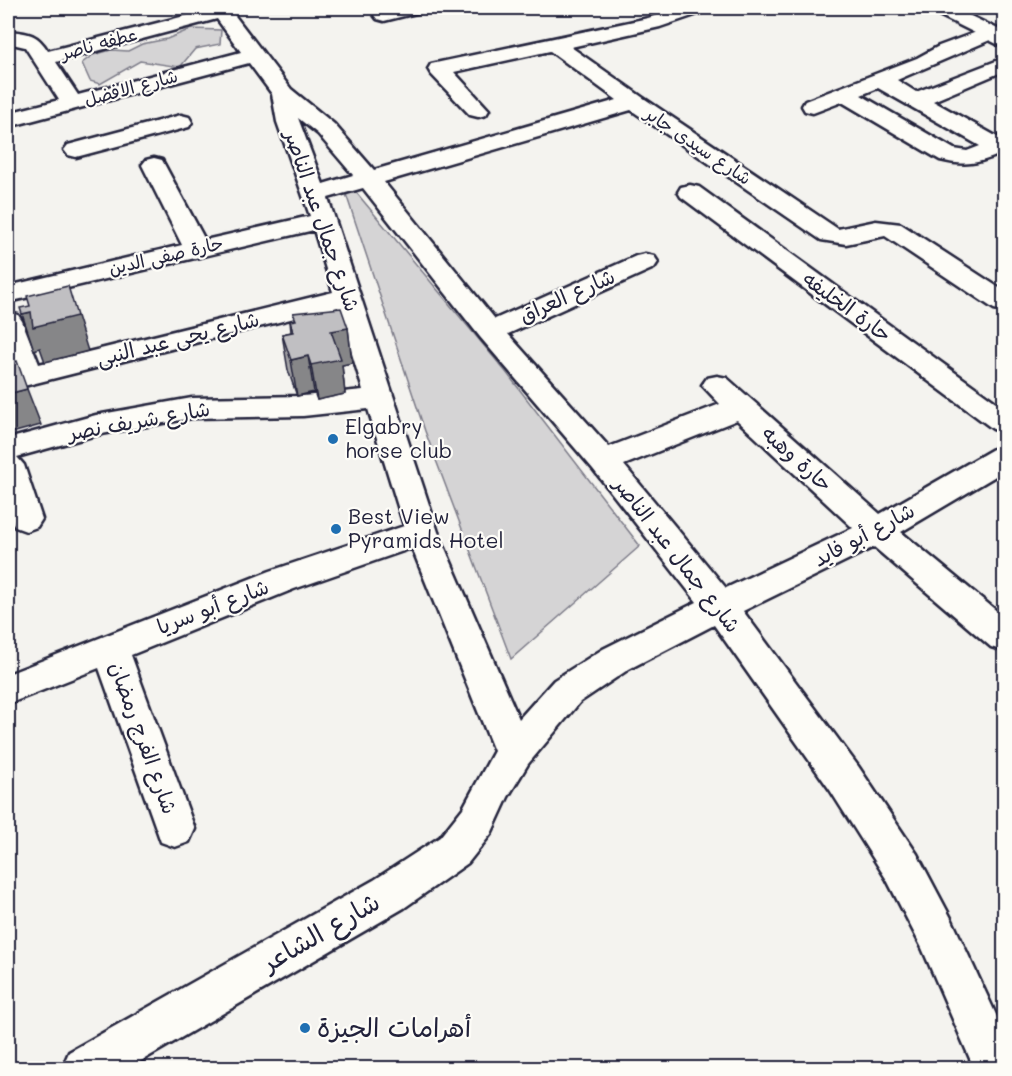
<svg xmlns="http://www.w3.org/2000/svg" width="1012" height="1076" font-family="Mali,'Playpen Sans Arabic',sans-serif">
<style>
.green{fill:#d5d4d5;stroke:#7c7b88;stroke-width:1.5}
.lines{fill:none;stroke-linecap:round;stroke-linejoin:round}
.minor-casing{stroke:#22223b;stroke-width:5}
.major-casing{stroke:#22223b;stroke-width:5}
.minor{fill:#fdfcf7;fill-rule:evenodd}
.major{fill:#fdfcf7;fill-rule:evenodd}
.wall{fill:#a5a4a7;stroke:#22223b;stroke-width:1.5}
.shaded-wall{fill:#868688;stroke:#22223b;stroke-width:1.5}
.building{fill:#c0bfc2;stroke:#22223b;stroke-width:1.5}
.poi-dot{fill:#1f6fb2;stroke:#fdfcf7;stroke-width:2}
.labels{text-anchor:middle;stroke-width:4.5;stroke-linejoin:round;paint-order:stroke}
.far-street-label{font-size:18px;fill:#22223b;stroke:#fdfcf7}
.street-label{font-size:21px;fill:#22223b;stroke:#fdfcf7}
.poi-label{font-size:21px;fill:#22223b;stroke:#fdfcf7;text-anchor:start}
.near-street-label{font-size:26px;fill:#22223b;stroke:#fdfcf7}
.near-poi-label{font-size:26px;fill:#22223b;stroke:#fdfcf7;text-anchor:start}
</style>
<rect width="100%" height="100%" fill="#f4f3ef"/>
<filter id="ink" filterUnits="userSpaceOnUse"><feTurbulence type="fractalNoise" baseFrequency=".0167" numOctaves="2"/><feDisplacementMap in="SourceGraphic" scale="12" xChannelSelector="R" yChannelSelector="G"/><feConvolveMatrix kernelMatrix="1 2 1 2 8 2 1 2 1" color-interpolation-filters="sRGB"/></filter>
<g filter="url(#ink)">
<g class="green">
<polygon points="191,29 221,30 220,44 195,49 180,67 140,61 100,84 90,81 82,63 93,55 111,50 128,51 142,44 167,39"/>
<polygon points="355,191 506,372 640,546 511,659 425,431 346,194"/>
</g>
<g class="lines">
<defs>
<g id="minor">
<path d="M 216,8 L 229,8 L 291,89 L 334,124 L 374,170 L 617,100 L 550,51 L 454,72 L 489,110 L 486,115 L 478,117 L 470,115 L 431,74 L 428,69 L 431,64 L 648,18 L 679,8 L 707,8 L 704,12 L 660,27 L 571,47 L 642,97 L 838,229 L 876,221 L 901,224 L 1004,291 L 1004,311 L 994,309 L 885,236 L 846,244 L 821,240 L 631,110 L 384,182 L 495,319 L 636,256 L 645,254 L 654,256 L 658,262 L 654,268 L 508,334 L 609,447 L 720,404 L 702,385 L 707,378 L 717,376 L 727,378 L 880,514 L 993,449 L 1004,447 L 1004,471 L 901,532 L 1004,617 L 1004,651 L 991,647 L 874,547 L 743,611 L 858,766 L 917,854 L 952,920 L 1004,1032 L 1004,1068 L 974,1068 L 922,948 L 887,880 L 830,790 L 714,625 L 629,669 L 580,702 L 528,764 L 508,797 L 491,834 L 468,863 L 404,908 L 129,1068 L 62,1068 L 69,1052 L 374,880 L 440,837 L 463,808 L 494,751 L 412,548 L 294,589 L 131,655 L 195,829 L 189,842 L 175,847 L 161,842 L 99,668 L 8,704 L 8,674 L 270,571 L 404,526 L 368,409 L 303,416 L 192,418 L 96,435 L 17,457 L 24,465 L 42,519 L 37,527 L 26,531 L 15,527 L 8,512 L 8,439 L 96,415 L 192,398 L 303,396 L 363,390 L 338,307 L 8,390 L 8,372 L 13,371 L 8,357 L 8,313 L 18,315 L 22,321 L 39,364 L 333,292 L 314,230 L 8,302 L 8,286 L 182,245 L 142,165 L 146,160 L 154,158 L 162,160 L 205,240 L 310,216 L 277,122 L 272,94 L 249,63 L 8,127 L 8,113 L 59,100 L 25,47 L 8,43 L 8,31 C 28,33 37,33 48,51 ZM 217,19 L 241,52 L 78,95 L 56,62 ZM 298,118 L 318,134 L 353,175 L 323,184 ZM 363,188 L 480,337 L 593,469 L 697,602 L 603,649 L 554,680 L 519,719 L 438,532 L 328,198 ZM 737,420 L 853,528 L 726,588 L 624,465 Z"/>
<polygon points="390,8 423,8 420,12 384,21 377,19 374,15 377,11"/>
<path d="M 990,27 L 997,29 L 1000,33 L 997,37 L 897,80 L 916,92 L 1004,58 L 1004,71 L 933,101 L 1001,139 L 1004,138 L 1004,153 C 977,163 969,167 940,160 L 842,102 L 813,113 L 805,111 L 802,106 L 805,101 L 917,58 L 939,46 ZM 878,88 L 980,146 L 967,151 L 954,149 L 861,95 Z"/>
<polygon points="181,115 189,117 192,122 189,127 76,157 68,155 64,150 68,145"/>
<polygon points="690,185 699,187 1004,408 1004,432 993,429 681,197 678,192 681,187"/>
</g>
<polygon id="major" points="930,8 954,8 1004,32 1004,46 997,44 933,12"/>
</defs>
<use href="#minor" class="minor-casing"/>
<use href="#major" class="major-casing"/>
<use href="#minor" class="minor"/>
<use href="#major" class="major"/>
</g>
<polygon class="wall" points="293,313 348,328 352,363 342,365 345,394 317,400 314,392 297,396 288,370 282,334 291,332 290,321 294,320"/>
<g class="shaded-wall">
<polygon points="31,312 77,316 88,351 45,362 40,348 34,350 22,314"/>
<polygon points="348,328 352,363 342,365 345,394 317,400 311,365 331,331"/>
<polygon points="308,356 314,392 297,396 291,360"/>
<polygon points="27,389 41,425 8,434 8,394"/>
</g>
<g class="building">
<polygon points="68,286 77,316 33,327 31,312 22,314 20,308 30,306 27,296"/>
<polygon points="341,308 348,328 331,331 341,359 311,365 308,356 291,360 282,334 293,332 290,321 296,320 293,313"/>
<polygon points="17,361 27,389 8,394 8,364"/>
</g>
</g>
<g class="poi-dot">
<circle cx="333" cy="439" r="6"/>
<circle cx="336" cy="529" r="6"/>
<circle cx="305" cy="1028" r="6"/>
</g>
<g class="labels">
<g class="far-street-label">
<text transform="translate(99 44) rotate(-15)" y="6">عطفه ناصر</text>
<text transform="translate(131 88) rotate(-15)" y="6">شارع الافضل</text>
<text transform="translate(698 146) rotate(34)" y="6">شارع سيدى جابر</text>
<text transform="translate(166 256) rotate(-13)" y="6">حارة صفى الدين</text>
</g>
<g class="street-label">
<text transform="translate(322 221) rotate(71)" y="7">شارع جمال عبد الناصر</text>
<text transform="translate(567 296) rotate(-24)" y="7">شارع العراق</text>
<text transform="translate(847 307) rotate(36)" y="7">حارة الخليفه</text>
<text transform="translate(178 339) rotate(-14)" y="7">شارع يحى عبد النبى</text>
<text transform="translate(139 421) rotate(-10)" y="7">شارع شريف نصر</text>
<text transform="translate(797 459) rotate(42)" y="7">حارة وهبه</text>
<text transform="translate(864 535) rotate(-28)" y="7">شارع أبو فايد</text>
<text transform="translate(677 555) rotate(52)" y="7">شارع جمال عبد الناصر</text>
<text transform="translate(213 607) rotate(-21)" y="7">شارع أبو سريا</text>
<text transform="translate(143 738) rotate(70)" y="7">شارع الفرج رمضان</text>
</g>
<g class="poi-label">
<text x="345" y="434">Elgabry<tspan x="345" dy="24">horse club</tspan></text>
<text x="348" y="524">Best View<tspan x="348" dy="24">Pyramids Hotel</tspan></text>
</g>
<g class="near-street-label">
<text transform="translate(321 932) rotate(-30)" y="9">شارع الشاعر</text>
</g>
<g class="near-poi-label">
<text x="317" y="1037">أهرامات الجيزة</text>
</g>
</g>
<rect width="1012" height="1076" fill="none" stroke="#fdfcf7" stroke-width="30"/>
<rect x="15" y="15" width="982" height="1046" fill="none" stroke="#22223b" stroke-width="2" filter="url(#ink)"/>
</svg>
